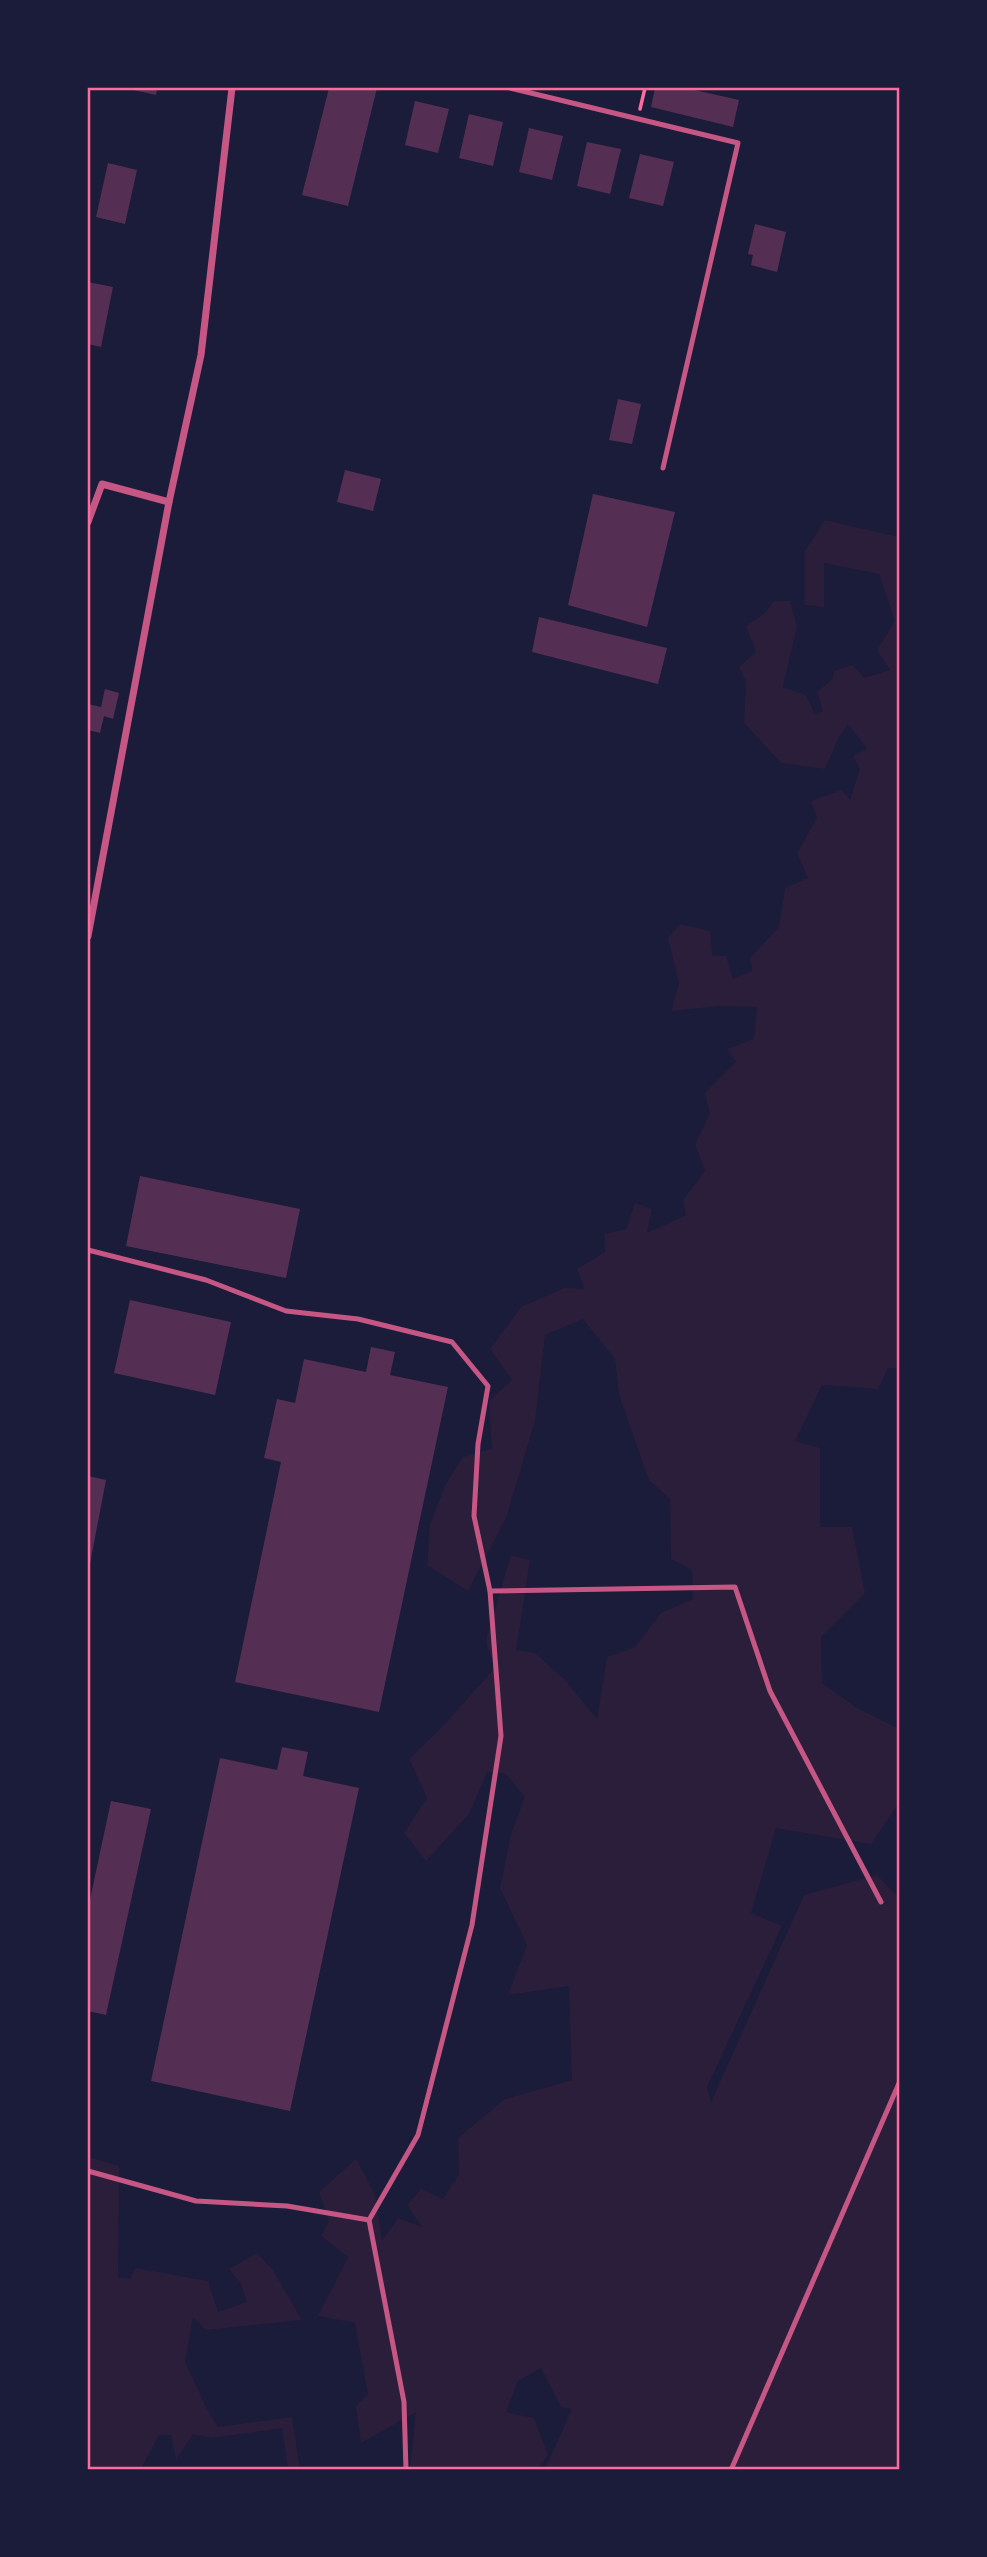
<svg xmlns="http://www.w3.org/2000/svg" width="987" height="2557" font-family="Rubik,sans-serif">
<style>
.green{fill:#2a1e3b}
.building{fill:#542f53}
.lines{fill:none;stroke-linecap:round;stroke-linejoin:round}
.path{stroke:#ff6b9d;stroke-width:3.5}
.service{stroke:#c65784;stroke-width:5}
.minor{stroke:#c65784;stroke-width:7}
.neatline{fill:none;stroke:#ff6b9d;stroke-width:2.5}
</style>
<rect width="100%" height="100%" fill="#1b1b3a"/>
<g class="green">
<polygon points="825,520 899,537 899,1368 888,1368 878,1389 822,1385 795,1441 820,1448 820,1527 852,1527 865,1593 821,1637 822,1683 857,1708 899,1729 899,1803 871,1844 776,1828 751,1913 782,1926 707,2087 711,2102 804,1895 877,1875 900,1899 899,2469 545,2469 572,2409 561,2407 541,2368 518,2381 506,2412 534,2418 548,2455 537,2469 410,2469 416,2412 361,2443 356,2406 368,2394 355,2323 318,2316 348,2257 321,2236 329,2221 319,2192 356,2159 375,2194 382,2241 398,2218 422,2227 407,2205 421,2189 443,2199 459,2174 458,2138 505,2099 572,2080 569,1986 508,1995 527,1945 500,1888 511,1834 525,1797 506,1774 487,1772 469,1814 426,1861 404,1833 427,1798 409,1759 443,1726 495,1668 486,1641 511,1555 530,1560 516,1650 535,1653 565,1680 597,1719 607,1657 635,1647 661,1613 693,1599 692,1570 671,1559 670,1499 649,1480 619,1395 615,1359 583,1319 545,1335 535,1421 506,1518 468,1591 427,1565 430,1524 446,1484 463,1457 492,1449 489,1401 512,1380 490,1349 521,1307 564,1288 585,1289 577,1269 605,1252 605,1234 626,1229 635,1203 652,1209 647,1233 686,1215 683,1200 705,1171 695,1144 710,1113 705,1093 736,1062 727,1049 754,1039 757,1007 720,1006 671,1011 679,983 668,938 680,924 710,931 712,956 726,956 733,979 752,971 750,958 779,927 785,888 808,878 797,853 817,818 811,801 842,790 850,800 860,769 853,756 867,749 848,724 839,737 825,769 781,763 744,723 746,682 739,667 756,652 746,626 765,613 774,601 790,601 797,626 783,687 806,695 815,715 823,711 817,692 833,679 834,671 853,665 864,678 890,670 877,650 895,621 879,574 824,563 824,607 805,605 805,551"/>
<polygon points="88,2157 119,2166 118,2277 130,2279 135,2268 208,2281 218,2312 247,2302 241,2284 229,2269 257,2253 273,2270 302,2320 206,2330 193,2317 185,2362 206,2407 218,2427 292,2417 300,2469 288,2469 282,2428 212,2438 193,2434 176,2460 171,2435 159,2435 141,2469 88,2469"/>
</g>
<g class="building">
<polygon points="124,88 157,88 156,95"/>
<polygon points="329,88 377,88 348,206 302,195"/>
<polygon points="655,88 686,88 739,100 733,127 651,107"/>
<polygon points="415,101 449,109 438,153 405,145"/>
<polygon points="469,114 503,122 493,166 459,158"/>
<polygon points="529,128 563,136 552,180 519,172"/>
<polygon points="587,142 621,149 610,194 577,186"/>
<polygon points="640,154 674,162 663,206 629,198"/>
<polygon points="108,163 137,170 125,224 96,217"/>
<polygon points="755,224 786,232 777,272 751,265 753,255 748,254"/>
<polygon points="88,282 113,287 101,347 88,344"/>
<polygon points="618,399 641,404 632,444 609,440"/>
<polygon points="345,470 381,479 373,511 337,502"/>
<polygon points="593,494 675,512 647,627 568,605"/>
<polygon points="539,617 667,648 658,684 532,652"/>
<polygon points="105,689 119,693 113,719 104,716 100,733 88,730 88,704 101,707"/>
<polygon points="140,1176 300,1209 286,1278 126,1246"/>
<polygon points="130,1300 231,1322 215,1395 114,1373"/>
<polygon points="371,1347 395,1352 390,1375 448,1387 379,1712 235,1682 281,1462 264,1458 277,1399 295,1403 304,1359 366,1372"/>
<polygon points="88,1476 106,1480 89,1569 88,1569"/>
<polygon points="282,1747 308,1752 303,1776 359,1788 290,2111 151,2081 220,1758 277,1770"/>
<polygon points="111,1801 151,1809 106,2015 88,2011 88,1909"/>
</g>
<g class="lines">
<polyline class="path" points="640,109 645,88"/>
<g class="service">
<polyline points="510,88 738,143 663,468"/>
<polyline points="88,1250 206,1280 286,1311 358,1319 452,1342 488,1386 478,1444 474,1516 490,1591 501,1736 472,1925 418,2135 369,2220 404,2402 406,2470"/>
<polyline points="490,1591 735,1587 770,1691 881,1902"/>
<polyline points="88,2171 196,2201 287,2206 369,2220"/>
<polyline points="731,2470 900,2081"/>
</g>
<g class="minor">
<polyline points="88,522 102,484 169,502"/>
<polyline points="88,936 169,502 201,355 232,88"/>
</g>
</g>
<rect width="987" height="2557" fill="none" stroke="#1b1b3a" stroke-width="178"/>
<rect x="89" y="89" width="809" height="2379" class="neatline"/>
</svg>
